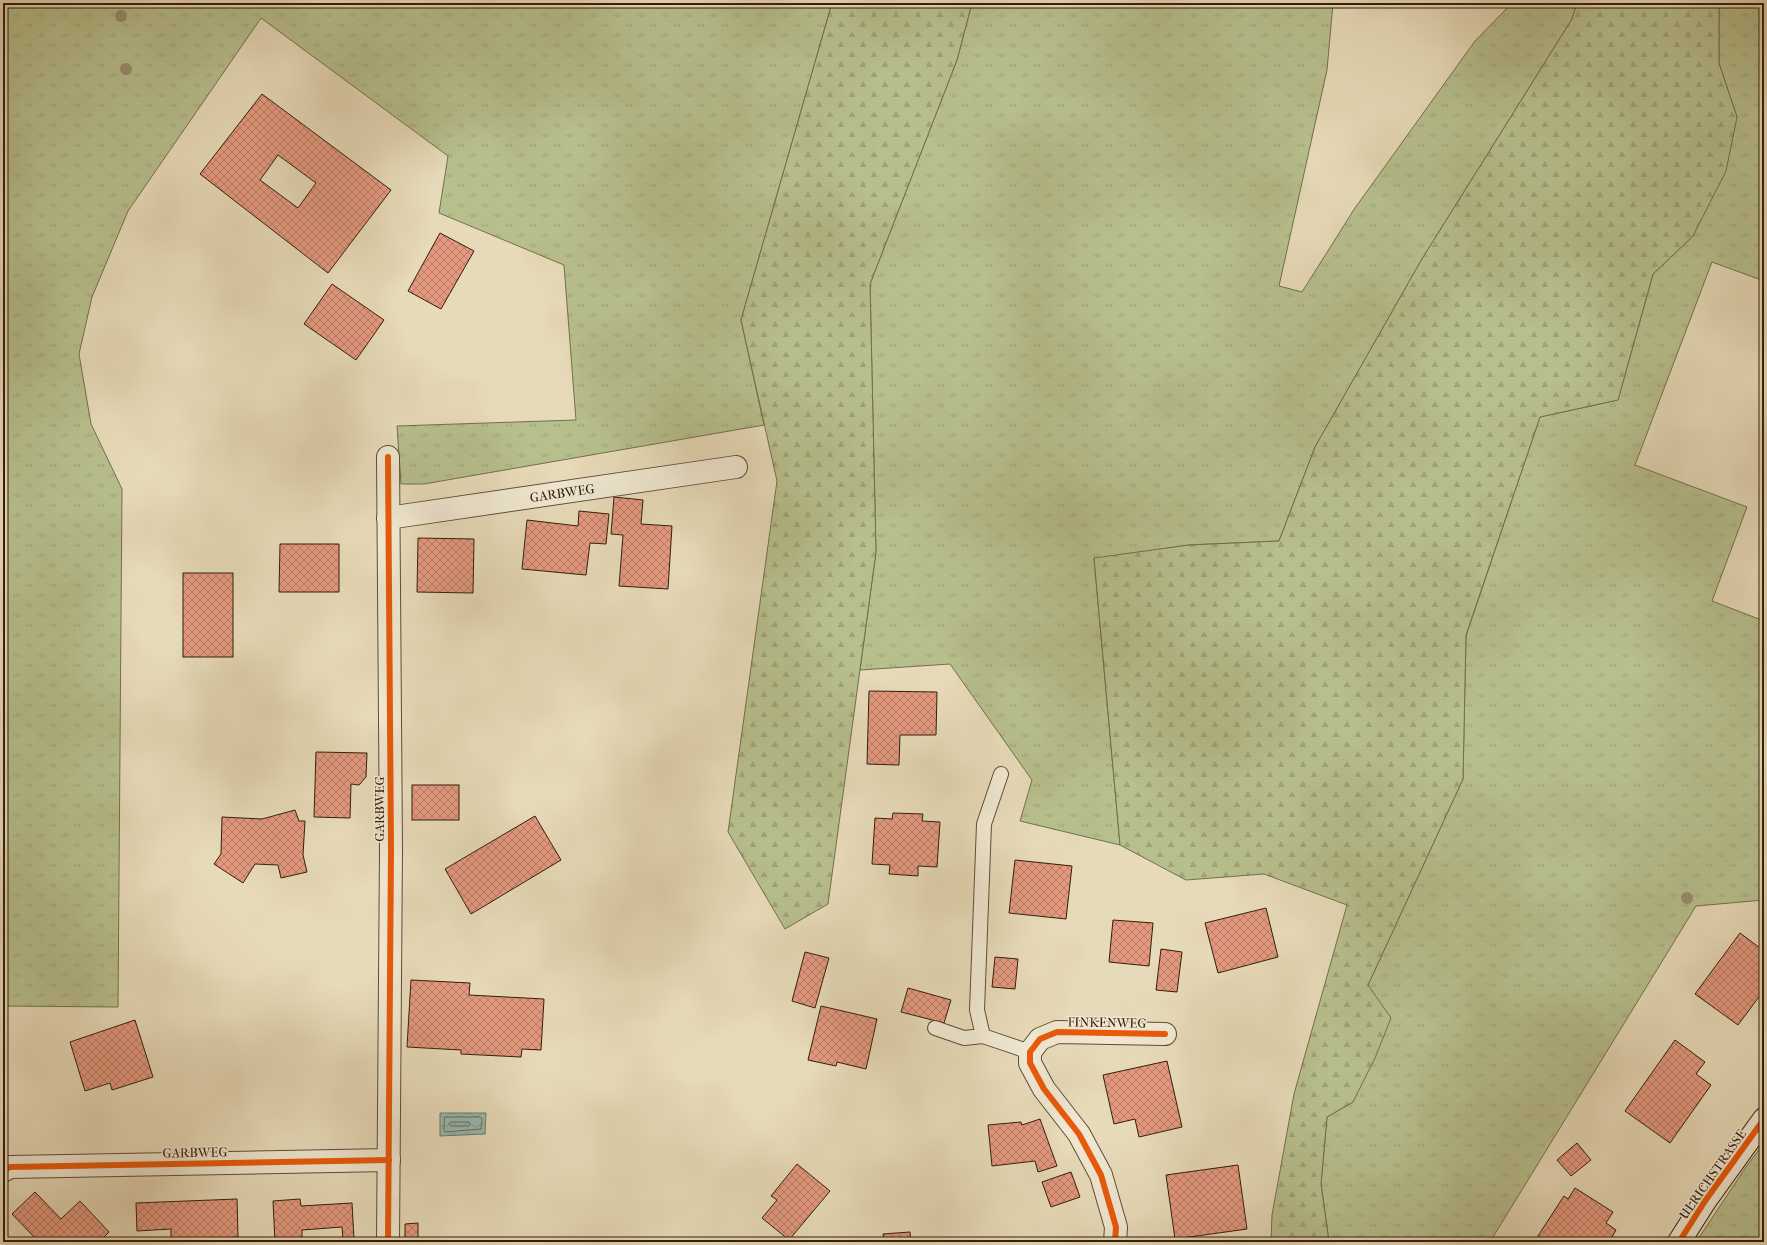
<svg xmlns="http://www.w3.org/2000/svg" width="1767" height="1245" font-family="'IM FELL French Canon',serif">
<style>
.grass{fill:url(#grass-tufts);stroke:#746e4c}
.forest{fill:url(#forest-firs);stroke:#746e4c}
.water{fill:url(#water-waves);stroke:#6f7b6e}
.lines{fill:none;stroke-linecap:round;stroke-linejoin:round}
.shore{stroke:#646c5e;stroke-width:1}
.building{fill:url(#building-cross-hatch);stroke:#321d0c;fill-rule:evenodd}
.lane-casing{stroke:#5f4c37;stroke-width:16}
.street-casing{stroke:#5f4c37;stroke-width:24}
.secondary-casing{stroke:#321d0c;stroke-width:24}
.lane{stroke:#efe7d1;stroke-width:14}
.street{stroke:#efe7d1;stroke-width:22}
.secondary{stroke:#efe7d1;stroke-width:22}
.cycleway-casing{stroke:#efe7d1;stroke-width:8}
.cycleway{stroke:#e8590c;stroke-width:6}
.tree{fill:#998d6f}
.labels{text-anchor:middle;stroke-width:3;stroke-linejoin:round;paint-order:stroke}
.street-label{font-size:13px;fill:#321d0c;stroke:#efe7d1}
</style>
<defs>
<pattern id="grass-tufts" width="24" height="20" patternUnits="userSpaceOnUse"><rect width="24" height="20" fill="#b7bf8d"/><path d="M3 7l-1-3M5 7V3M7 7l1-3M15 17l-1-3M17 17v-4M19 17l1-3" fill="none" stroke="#9ea478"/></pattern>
<pattern id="forest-firs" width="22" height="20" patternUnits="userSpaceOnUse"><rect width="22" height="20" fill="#b7bf8d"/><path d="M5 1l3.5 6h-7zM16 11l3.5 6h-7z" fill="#9ea478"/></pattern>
<pattern id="water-waves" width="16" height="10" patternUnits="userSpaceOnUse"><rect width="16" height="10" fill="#97bab0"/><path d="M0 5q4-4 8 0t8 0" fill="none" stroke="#839f96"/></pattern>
<pattern id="building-cross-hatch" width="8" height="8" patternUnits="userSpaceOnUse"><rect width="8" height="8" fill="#e4997f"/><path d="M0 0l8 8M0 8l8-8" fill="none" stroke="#b97c66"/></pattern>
</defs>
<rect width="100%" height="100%" fill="#e7dab8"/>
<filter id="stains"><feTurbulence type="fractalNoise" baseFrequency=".005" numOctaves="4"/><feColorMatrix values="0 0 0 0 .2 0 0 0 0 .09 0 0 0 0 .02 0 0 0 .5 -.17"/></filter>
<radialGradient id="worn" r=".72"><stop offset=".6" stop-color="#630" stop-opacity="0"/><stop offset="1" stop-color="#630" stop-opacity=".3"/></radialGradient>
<g class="grass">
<polygon points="3,3 832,3 741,320 764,425 424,484 401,484 397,426 576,420 564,265 439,213 448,156 261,18 128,211 92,297 79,354 91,424 122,489 118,1007 3,1006"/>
<polygon points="972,3 1333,3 1327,70 1279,286 1302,292 1355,208 1475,41 1512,3 1577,3 1572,19 1422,259 1315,447 1279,541 1189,545 1094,559 1120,845 1020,821 1032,780 950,664 860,670 876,552 870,284 957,60"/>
<polygon points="1719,3 1764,3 1764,281 1712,262 1635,465 1747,507 1712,601 1764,621 1764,900 1696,906 1490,1242 1329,1242 1321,1184 1327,1117 1353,1102 1368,985 1463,779 1466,636 1540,417 1618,400 1653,274 1693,236 1737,117 1719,63"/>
<polygon points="1764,1143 1764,1242 1696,1242 1746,1167"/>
</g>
<g class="forest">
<polygon points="832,3 972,3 957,60 870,284 876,552 828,904 785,929 728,832 777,481 741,320"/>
<polygon points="1577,3 1719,3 1719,63 1737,117 1726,171 1693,236 1653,274 1618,400 1540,417 1466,635 1463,779 1368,985 1391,1018 1375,1058 1353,1102 1327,1117 1321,1184 1329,1242 1271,1242 1272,1215 1294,1094 1347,905 1264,874 1186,880 1120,845 1094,558 1189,545 1279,541 1315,447 1422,259 1572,19"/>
</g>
<polygon class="water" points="440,1113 486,1113 485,1134 440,1136"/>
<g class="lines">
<g class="shore">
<polygon points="445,1117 480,1117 482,1119 481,1129 445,1132 444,1130"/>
<polygon points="451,1122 469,1122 470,1124 469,1126 451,1126 449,1124"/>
</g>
</g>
<g class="building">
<path d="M 262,94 L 391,190 L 328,273 L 200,174 ZM 278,155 L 316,183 L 298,208 L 260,180 Z"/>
<polygon points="440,233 474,251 441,309 408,291"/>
<polygon points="332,284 384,320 356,360 304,324"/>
<polygon points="614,497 643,500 641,524 672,526 668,589 619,586 623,535 611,534"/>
<polygon points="579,511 609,514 606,544 590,543 586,575 522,569 527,520 578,526"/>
<polygon points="418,538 474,539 473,593 417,592"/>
<polygon points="280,544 339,544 339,592 279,592"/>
<rect x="183" y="573" width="50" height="84"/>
<polygon points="869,691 937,692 936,735 900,735 899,765 867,764"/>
<polygon points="316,752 367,753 366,777 359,785 351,784 350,818 314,817"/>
<rect x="412" y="785" width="47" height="35"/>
<polygon points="295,810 299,821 305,821 303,855 307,872 281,878 278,865 255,864 243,883 214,864 221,854 222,817 262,819"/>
<polygon points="893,813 923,814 922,821 940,822 937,867 918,866 918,876 889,874 890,865 872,864 875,818 892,819"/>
<polygon points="535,816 561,860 471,914 445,869"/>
<polygon points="1015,860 1072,866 1066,919 1009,913"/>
<polygon points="1266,908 1278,957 1218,973 1205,923"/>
<polygon points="1113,920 1153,923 1149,966 1109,962"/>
<polygon points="1740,933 1764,951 1764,990 1738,1025 1695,994"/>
<polygon points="1161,949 1182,952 1177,992 1156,990"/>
<polygon points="805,952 829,958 815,1008 792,1001"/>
<polygon points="995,957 1018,959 1015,989 992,987"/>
<polygon points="411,980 470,983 469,995 544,999 541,1050 522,1049 521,1057 461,1054 461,1050 407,1047"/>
<polygon points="908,988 951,1000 944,1023 901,1012"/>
<polygon points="821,1006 877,1019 866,1069 837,1062 836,1066 808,1060"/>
<polygon points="135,1020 153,1077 112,1090 110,1083 85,1091 70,1042"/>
<polygon points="1675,1040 1705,1062 1696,1074 1711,1085 1670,1143 1625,1111"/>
<polygon points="1167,1061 1182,1127 1139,1137 1135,1119 1114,1124 1103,1075"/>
<polygon points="1040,1119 1057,1166 1038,1172 1035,1161 992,1166 988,1125 1021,1122 1022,1125"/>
<polygon points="1577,1143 1591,1160 1571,1176 1557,1160"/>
<polygon points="797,1164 830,1191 789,1240 762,1218 777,1200 771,1196"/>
<polygon points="1238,1165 1247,1229 1175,1239 1166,1175"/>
<polygon points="1071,1172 1080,1197 1051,1207 1042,1182"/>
<polygon points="1575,1188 1613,1212 1606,1223 1616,1230 1609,1242 1534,1242 1564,1196 1568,1199"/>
<polygon points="35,1192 61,1219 80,1201 109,1232 99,1242 34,1242 36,1239 12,1214"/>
<polygon points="237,1199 238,1237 219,1238 219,1242 183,1242 183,1239 171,1240 171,1229 137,1231 136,1203"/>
<polygon points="300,1199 301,1206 352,1203 354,1239 343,1240 342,1227 302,1230 302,1242 275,1242 273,1201"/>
<polygon points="418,1223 418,1238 405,1239 405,1224"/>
<polygon points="910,1232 911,1242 884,1242 883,1234"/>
</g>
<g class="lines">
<defs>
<g id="lane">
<polyline points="1001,774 984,824 977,1010 983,1036 1030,1052"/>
<polyline points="935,1028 964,1038 983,1036"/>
</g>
<g id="street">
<polyline points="388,457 391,850 388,1242"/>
<path id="s1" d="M 388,518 L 736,467"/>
<polyline points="3,1171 10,1167 389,1160"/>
<polyline points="1115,1242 1116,1227 1101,1175 1079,1134 1044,1089 1030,1063 1030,1052 1040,1039 1057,1032 1165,1034"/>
</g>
<polyline id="secondary" points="1679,1242 1705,1201 1764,1119"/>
</defs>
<use href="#lane" class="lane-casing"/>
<use href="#street" class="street-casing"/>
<use href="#secondary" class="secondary-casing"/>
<use href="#lane" class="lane"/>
<use href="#street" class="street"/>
<use href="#secondary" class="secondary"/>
<defs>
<g id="cycleway">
<polyline points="388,457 391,850 388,1242"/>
<polyline points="3,1171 10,1167 389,1160"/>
<polyline points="1115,1242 1116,1227 1101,1175 1079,1134 1044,1089 1030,1063 1030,1052 1040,1039 1057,1032 1165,1034"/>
<polyline points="1679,1242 1705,1201 1764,1119"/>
</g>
</defs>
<use href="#cycleway" class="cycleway-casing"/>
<use href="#cycleway" class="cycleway"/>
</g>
<g class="tree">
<circle cx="121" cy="16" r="6"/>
<circle cx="126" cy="69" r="6"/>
<circle cx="1687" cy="898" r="6"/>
</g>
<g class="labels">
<g class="street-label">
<text dy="5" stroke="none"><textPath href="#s1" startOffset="176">GARBWEG</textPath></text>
<text transform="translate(379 809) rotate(-90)" y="5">GARBWEG</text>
<text transform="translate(1107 1022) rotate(1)" y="5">FINKENWEG</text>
<text transform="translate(195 1152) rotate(-1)" y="5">GARBWEG</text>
<text transform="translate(1712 1174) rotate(-55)" y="5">ULRICHSTRASSE</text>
</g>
</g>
<rect width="1767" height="1245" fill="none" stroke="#e7dab8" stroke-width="16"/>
<rect x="4" y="4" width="1759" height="1237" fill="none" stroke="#321d0c" stroke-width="2"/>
<rect x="8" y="8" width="1751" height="1229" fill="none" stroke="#321d0c"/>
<rect width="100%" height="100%" filter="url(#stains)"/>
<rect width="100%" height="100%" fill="url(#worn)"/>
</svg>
